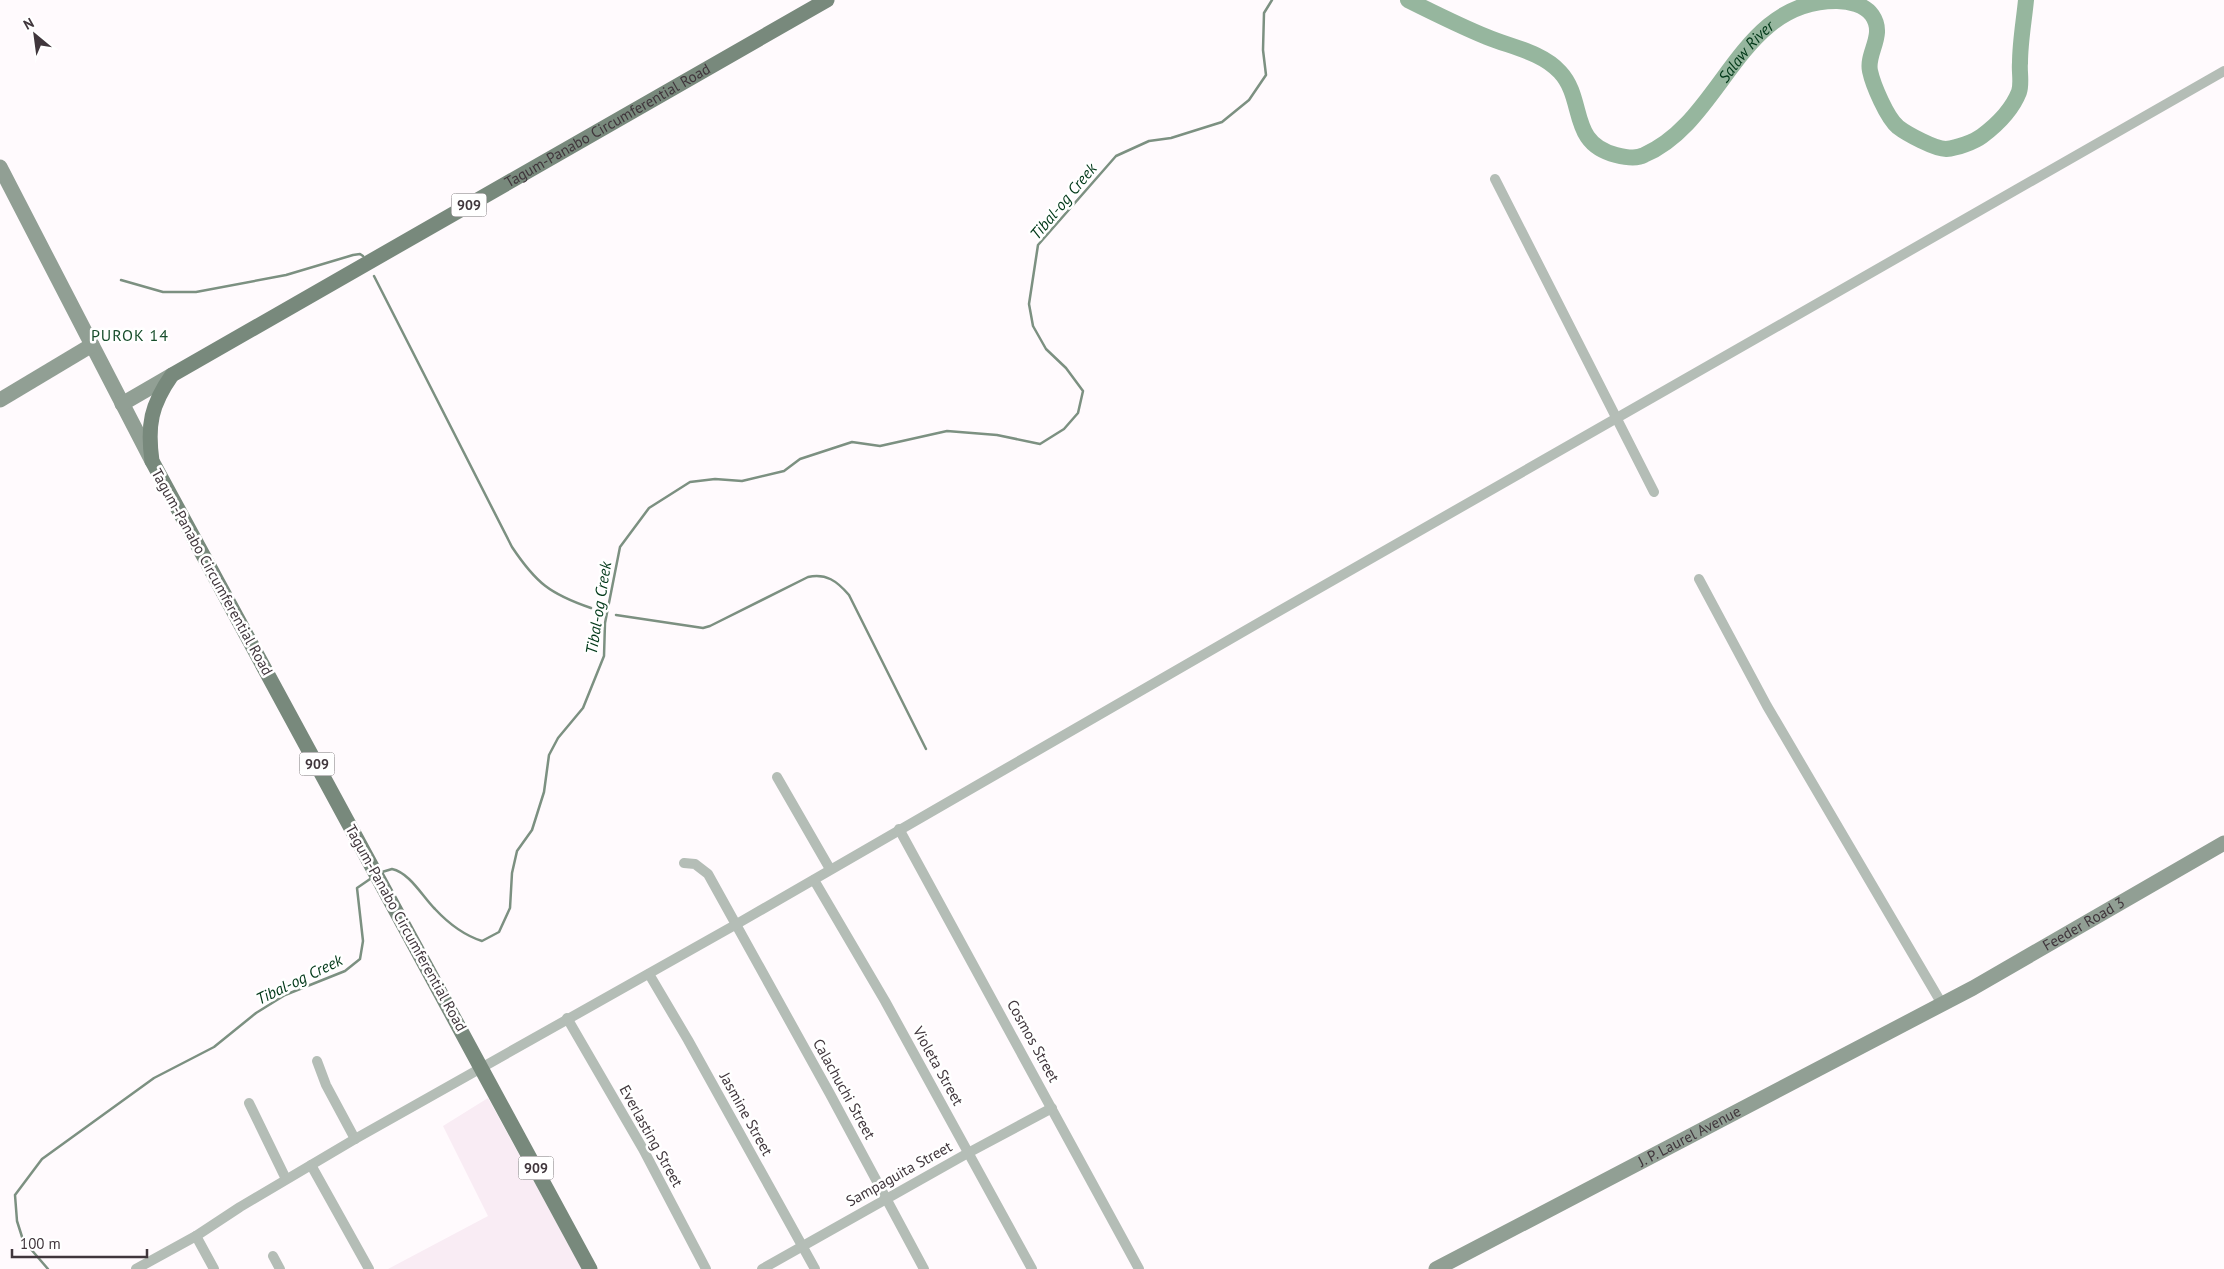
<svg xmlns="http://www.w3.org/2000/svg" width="2224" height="1269" font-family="'PT Sans',sans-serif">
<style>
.built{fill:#f9ecf4}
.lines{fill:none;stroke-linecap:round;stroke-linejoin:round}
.stream{stroke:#7c9081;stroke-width:2.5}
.river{stroke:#96b69e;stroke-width:16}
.street{stroke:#b4bdb6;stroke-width:10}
.secondary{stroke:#919f94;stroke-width:15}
.primary{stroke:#78897c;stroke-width:15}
.labels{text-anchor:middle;stroke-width:5;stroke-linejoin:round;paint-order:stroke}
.shield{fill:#fff;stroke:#797276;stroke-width:1}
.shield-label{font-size:14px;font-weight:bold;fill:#40363c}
.street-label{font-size:15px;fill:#40363c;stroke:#fff}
.water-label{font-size:16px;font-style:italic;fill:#003818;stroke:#fff}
.neighbourhood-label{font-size:16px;letter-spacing:1px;fill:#174d2b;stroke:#fff}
</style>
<rect width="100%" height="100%" fill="#fffafd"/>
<polygon class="built" points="488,1098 582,1269 388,1269 488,1216 443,1126"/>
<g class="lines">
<g class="stream">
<path d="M 374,276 L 512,547 C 536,583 550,594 591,608"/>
<polyline points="121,280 163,292 196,292 286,275 353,255 360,254 363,256"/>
<path d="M 616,615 L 703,628 L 710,626 L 808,577 C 826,573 837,581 849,595 L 926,749"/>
<path d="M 382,872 L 392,869 C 410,873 422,896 435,909 C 449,924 463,935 482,941 L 499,932 L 510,908 L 512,873 L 517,851 L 532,830 L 544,792 L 549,755 L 558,738 L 583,708 L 604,656 L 605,623 L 620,547 L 649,508 L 690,482 L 715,479 L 742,481 L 784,471 L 800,459 L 852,442 L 880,446 L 947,431 L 997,435 L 1040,444 L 1064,429 L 1078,413 L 1083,391 L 1066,368 L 1046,349 L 1033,326 L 1029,304 L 1038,245 L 1116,156 L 1149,141 L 1171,138 L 1222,122 L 1249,100 L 1266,75 L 1263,50 L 1264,13 L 1272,0"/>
<polyline points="48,1269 23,1240 17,1221 15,1195 42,1159 154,1078 214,1047 256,1013 285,995 345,971 360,959 363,941 357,888 373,877"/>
</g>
<path class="river" id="s1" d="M 1408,0 C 1434,13 1460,26 1487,37 C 1511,47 1542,52 1560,72 C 1586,100 1568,143 1616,155 C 1624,157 1637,159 1644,155 C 1723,121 1738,0 1837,1 C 1849,1 1865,5 1872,15 C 1886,35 1866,53 1870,71 C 1873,85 1887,118 1898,127 C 1907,134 1935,149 1946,149 C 1957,148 1974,142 1982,136 C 1998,124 2012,110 2019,92 C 2022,83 2019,71 2020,63 C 2020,42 2024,21 2026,0"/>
<g class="street">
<polyline points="1495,179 1654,492"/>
<polyline points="1699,579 1767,706 1942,1004"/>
<polyline points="777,777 830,869"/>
<polyline points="899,829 1139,1269"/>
<polyline points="684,863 695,864 708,874 830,1094 924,1269"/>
<polyline points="814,880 885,1001 1032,1269"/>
<polyline points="649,974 688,1040 815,1269"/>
<polyline points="567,1018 643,1149 706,1269"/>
<polyline points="317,1061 326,1085 355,1139"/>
<polyline points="249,1103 286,1179"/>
<polyline points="311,1165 369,1269"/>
<polyline points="196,1236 214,1269"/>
<polyline points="273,1256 280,1269"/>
<polyline points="136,1269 196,1236 240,1207 355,1139 735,925 1267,618 2224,71"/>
<polyline points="762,1269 968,1153 1052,1108"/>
</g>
<g class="secondary">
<polyline points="0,167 152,461"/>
<polyline points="0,400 92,345"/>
<polyline points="122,404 172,375"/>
<path id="s2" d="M 1436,1269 L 1973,988 L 2224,843"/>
</g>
<path class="primary" id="s3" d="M 590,1269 L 152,461 C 147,425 151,405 172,375 L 827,0"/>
</g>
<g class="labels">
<g class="shield">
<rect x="451.5" y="193.5" width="35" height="23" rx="4"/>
<rect x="299.5" y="752.5" width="35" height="23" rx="4"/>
<rect x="518.5" y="1156.5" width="35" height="23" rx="4"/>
</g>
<g class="shield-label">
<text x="469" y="210">909</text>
<text x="317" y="769">909</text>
<text x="536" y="1173">909</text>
</g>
<g class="street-label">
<text dy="5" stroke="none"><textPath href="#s3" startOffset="1512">Tagum-Panabo Circumferential Road</textPath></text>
<text transform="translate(212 572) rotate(61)" y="5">Tagum-Panabo Circumferential Road</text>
<text dy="5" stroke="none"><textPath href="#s2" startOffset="734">Feeder Road 3</textPath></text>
<text transform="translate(406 928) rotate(61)" y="5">Tagum-Panabo Circumferential Road</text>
<text transform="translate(1033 1041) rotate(61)" y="5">Cosmos Street</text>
<text transform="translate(938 1066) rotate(61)" y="5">Violeta Street</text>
<text transform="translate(844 1089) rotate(61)" y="5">Calachuchi Street</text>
<text transform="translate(746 1114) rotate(61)" y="5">Jasmine Street</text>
<text transform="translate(651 1136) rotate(61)" y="5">Everlasting Street</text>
<text dy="5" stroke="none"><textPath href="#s2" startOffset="286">J. P. Laurel Avenue</textPath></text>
<text transform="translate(899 1174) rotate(-29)" y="5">Sampaguita Street</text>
</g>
<g class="water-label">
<text dy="6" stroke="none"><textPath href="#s1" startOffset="450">Salaw River</textPath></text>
<text transform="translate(1063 201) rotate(-50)" y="6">Tibal-og Creek</text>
<text transform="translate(598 608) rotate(-81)" y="6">Tibal-og Creek</text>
<text transform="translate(299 979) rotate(-26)" y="6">Tibal-og Creek</text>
</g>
<g class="neighbourhood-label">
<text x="130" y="341">PUROK 14</text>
</g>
</g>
<g transform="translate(35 35) rotate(331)" stroke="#ffffff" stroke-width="4" paint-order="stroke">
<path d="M0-4L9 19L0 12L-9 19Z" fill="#40363c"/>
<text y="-8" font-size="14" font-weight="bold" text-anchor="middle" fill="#40363c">N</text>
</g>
<path d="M12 1249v8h135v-8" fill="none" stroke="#40363c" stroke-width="2.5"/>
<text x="20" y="1249" font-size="15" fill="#40363c" stroke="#ffffff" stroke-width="4" paint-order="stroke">100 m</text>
</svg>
